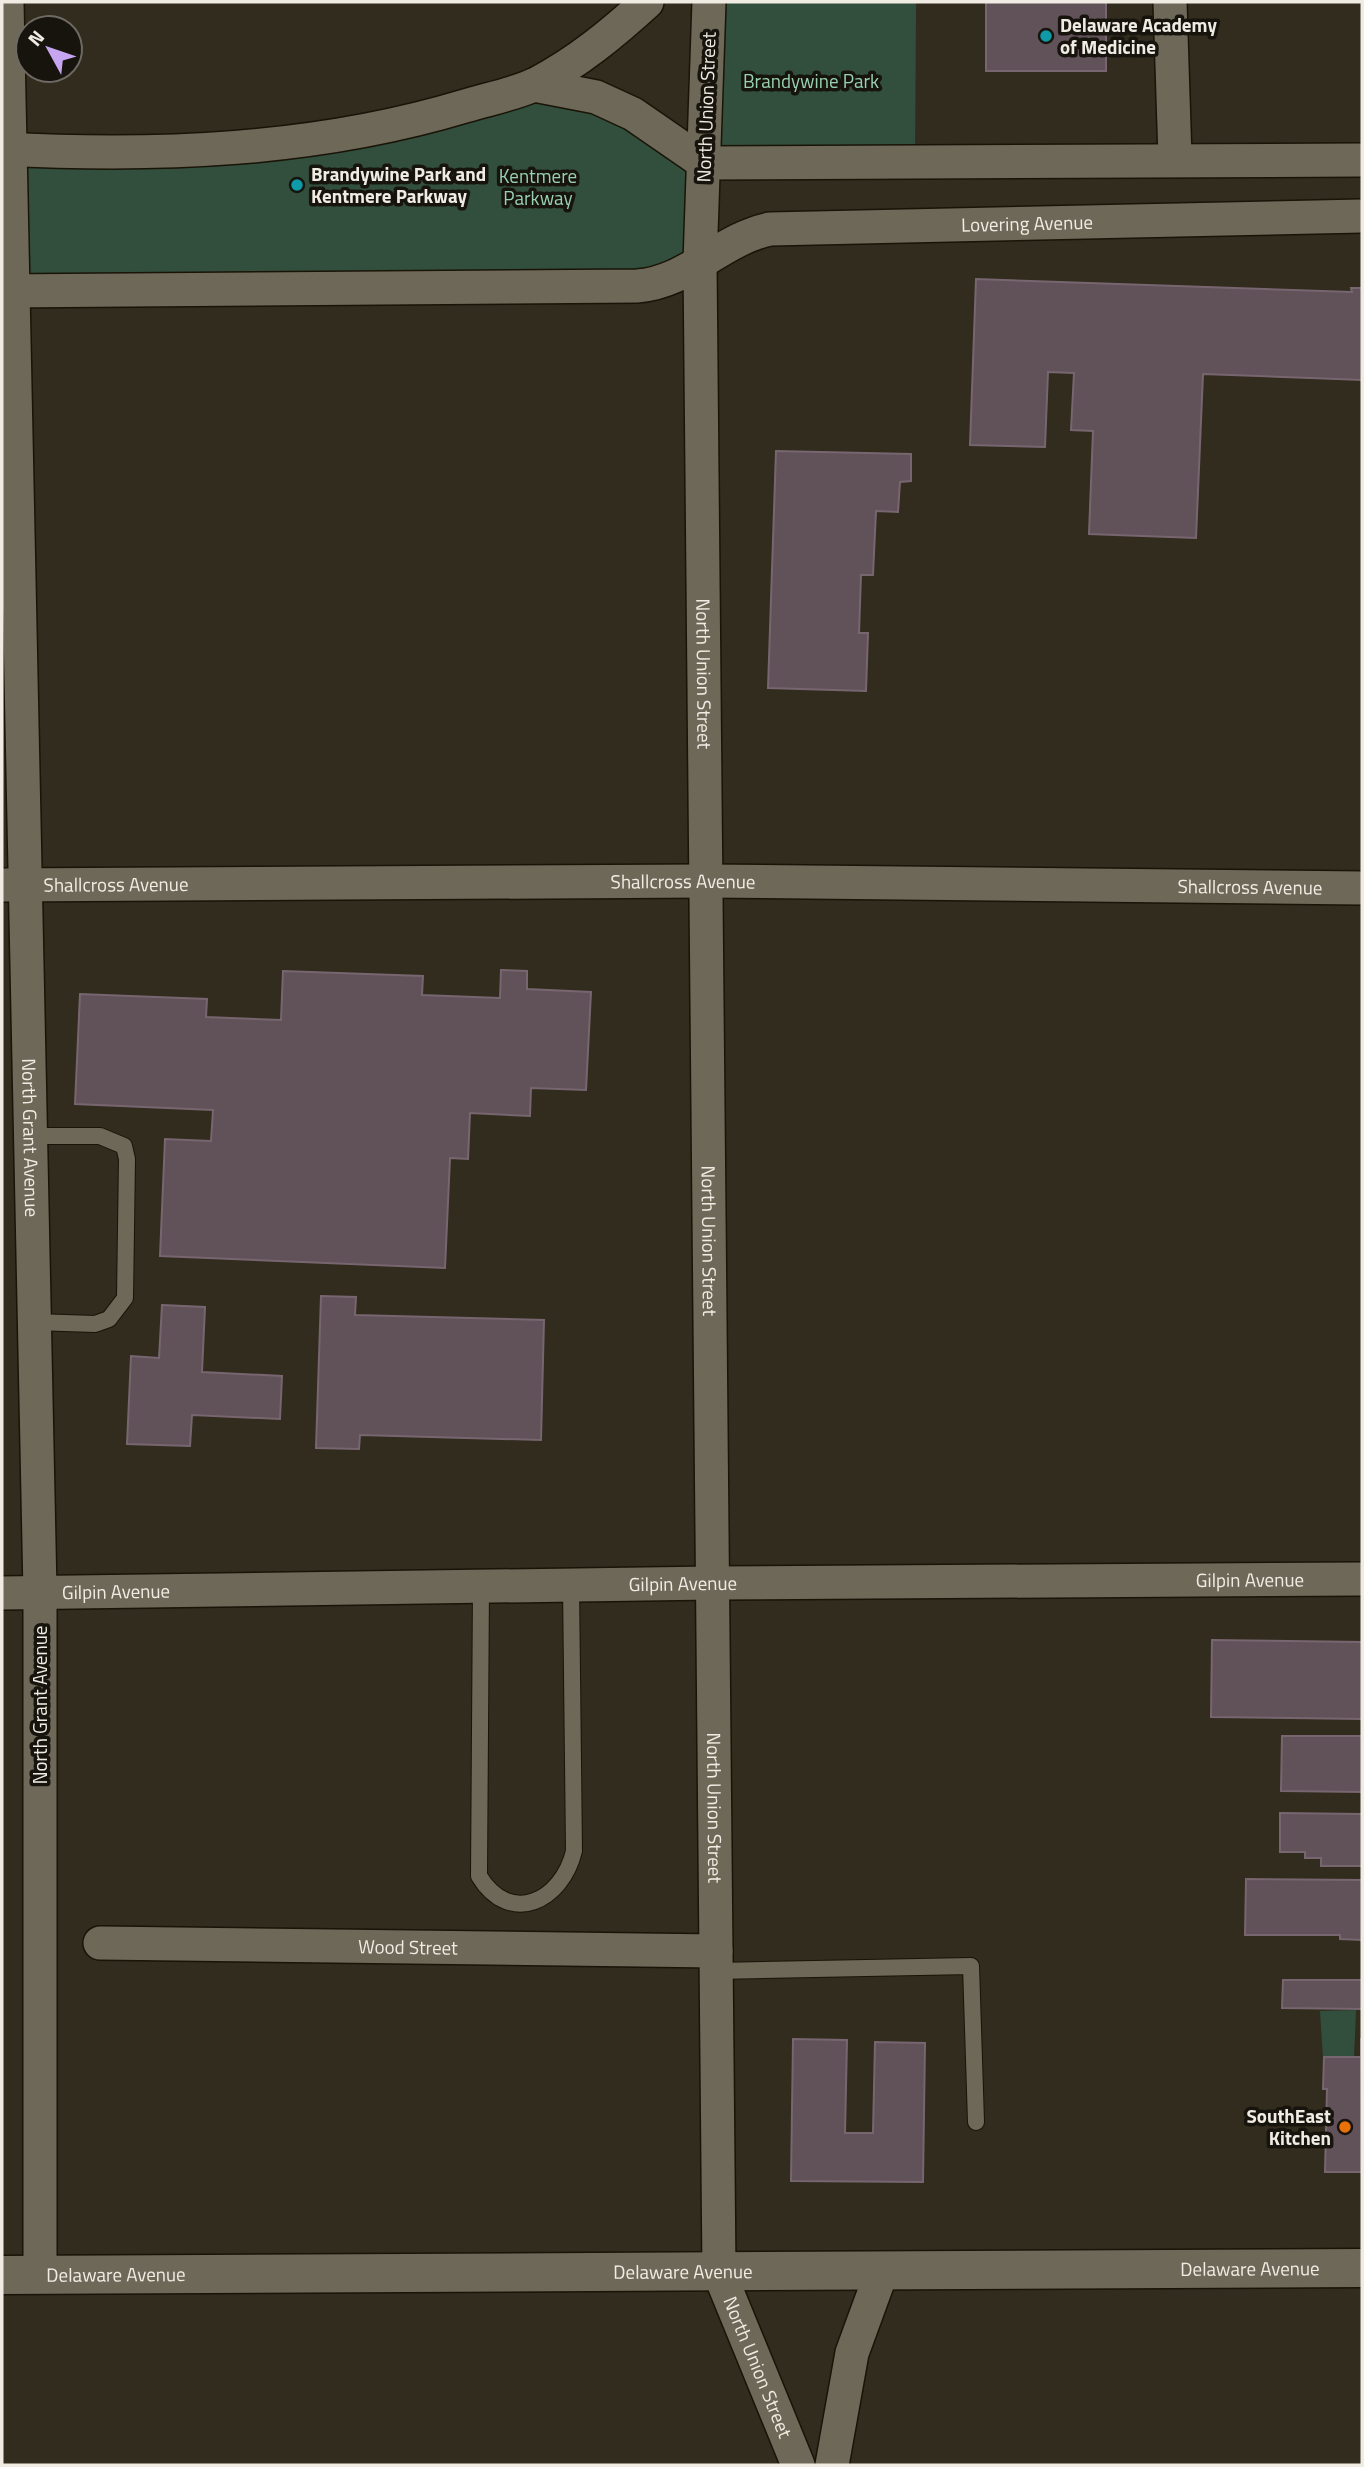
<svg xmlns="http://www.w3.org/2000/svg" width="1364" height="2467" font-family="'Titillium Web',sans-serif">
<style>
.green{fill:#324f3e}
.building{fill:#615159;stroke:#77666f;stroke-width:2}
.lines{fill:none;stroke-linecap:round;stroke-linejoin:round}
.service-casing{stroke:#191407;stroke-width:18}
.minor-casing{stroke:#191407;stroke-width:36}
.tertiary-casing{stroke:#191407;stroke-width:41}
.service{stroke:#6e6858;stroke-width:16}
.minor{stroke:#6e6858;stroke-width:33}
.tertiary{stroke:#6e6858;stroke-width:38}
.culture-dot{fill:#0f9aa8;stroke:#17140e;stroke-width:2.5}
.food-dot{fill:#e8710a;stroke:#17140e;stroke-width:2.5}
.labels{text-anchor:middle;stroke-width:7;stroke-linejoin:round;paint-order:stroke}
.poi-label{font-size:19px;font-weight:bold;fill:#f0ece3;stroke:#17140e;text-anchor:start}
.park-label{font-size:19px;fill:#98d1b0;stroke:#17140e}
.street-label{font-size:19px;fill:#f0ece3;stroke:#17140e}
</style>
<rect width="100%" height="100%" fill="#312c1e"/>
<g class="green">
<polygon points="709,2 916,2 915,161 704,163 700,262 675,277 2,291 2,149 180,151 534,85 703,162"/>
<polygon points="1356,2010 1354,2057 1323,2058 1320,2011"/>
</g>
<g class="building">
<rect x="986" y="2" width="120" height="69"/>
<polygon points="976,279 1352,292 1351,288 1362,288 1362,380 1203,374 1196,538 1089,534 1093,431 1071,430 1074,373 1048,372 1045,447 970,445"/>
<polygon points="776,451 911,454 911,481 900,482 898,512 876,511 873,575 861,575 859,633 868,633 866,691 768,688"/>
<polygon points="501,970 527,971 527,989 591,992 586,1090 531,1088 530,1116 470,1113 468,1159 450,1158 445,1268 160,1256 165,1139 211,1141 213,1110 75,1104 80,994 207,999 206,1017 281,1020 283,971 423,976 422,995 500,998"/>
<polygon points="321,1296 356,1297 355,1315 544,1320 541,1440 360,1435 359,1449 316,1448"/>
<polygon points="162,1305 205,1307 202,1372 282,1376 280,1419 192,1415 190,1446 127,1444 131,1356 159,1358"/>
<polygon points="1212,1640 1362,1642 1362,1719 1211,1717"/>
<polygon points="1282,1736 1362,1736 1362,1792 1281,1791"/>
<polygon points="1280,1813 1362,1814 1362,1866 1321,1866 1321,1858 1305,1858 1305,1852 1280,1852"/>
<polygon points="1246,1879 1362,1880 1362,1940 1340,1939 1340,1935 1245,1935"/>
<polygon points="1283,1980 1362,1980 1362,2009 1282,2008"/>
<polygon points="1361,2038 1362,2172 1325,2172 1327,2089 1323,2089 1324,2057 1361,2057"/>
<polygon points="793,2039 847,2040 845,2133 873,2133 875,2042 925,2043 923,2182 791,2181"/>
</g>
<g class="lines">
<defs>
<g id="service">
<polyline points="30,1136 100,1136 124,1146 127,1159 125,1298 109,1319 95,1324 34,1322"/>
<path d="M 481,1587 L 479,1876 C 510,1927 562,1901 574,1851 L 571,1585"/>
<polyline points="716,1971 971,1966 976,2122"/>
</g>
<g id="minor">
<path id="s1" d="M 7,2 L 40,1592 L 40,2275"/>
<path id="s2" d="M 709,2 L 700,262 L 719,2272 L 798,2465"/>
<polyline points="1170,2 1175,159"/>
<polyline points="534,85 596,97 633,114 704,163 1362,160"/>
<path d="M 2,149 C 157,157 316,151 465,106 C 488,99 515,94 536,84 C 578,62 613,33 647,2"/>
<path id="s3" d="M 2,291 L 637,286 C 687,283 721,239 770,229 L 1362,216"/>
<path id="s4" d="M 2,885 L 706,881 L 1362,888"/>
<path id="s5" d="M 2,1593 L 713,1583 L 1362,1579"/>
<path id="s6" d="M 100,1943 L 716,1951"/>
<polyline points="832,2465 852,2353 882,2271"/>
</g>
<g id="tertiary">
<path id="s7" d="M 2,2275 L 1362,2268"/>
</g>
</defs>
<use href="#service" class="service-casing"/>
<use href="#minor" class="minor-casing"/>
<use href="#tertiary" class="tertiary-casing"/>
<use href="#service" class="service"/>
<use href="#minor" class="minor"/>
<use href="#tertiary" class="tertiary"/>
</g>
<g class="culture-dot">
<circle cx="1046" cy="36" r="7"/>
<circle cx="297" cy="185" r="7"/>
</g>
<circle class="food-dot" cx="1345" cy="2127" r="7"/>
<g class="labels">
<g class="poi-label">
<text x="1060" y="32">Delaware Academy<tspan x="1060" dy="22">of Medicine</tspan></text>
<text x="311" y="181">Brandywine Park and<tspan x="311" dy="22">Kentmere Parkway</tspan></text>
<text x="1331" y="2123" text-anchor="end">SouthEast<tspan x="1331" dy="22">Kitchen</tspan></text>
</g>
<g class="park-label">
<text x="811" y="88">Brandywine Park</text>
<text x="538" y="183">Kentmere<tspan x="538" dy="22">Parkway</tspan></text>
</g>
<g class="street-label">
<text transform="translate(706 107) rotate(-88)" y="7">North Union Street</text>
<text dy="7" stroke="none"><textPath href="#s3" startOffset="1038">Lovering Avenue</textPath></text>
<text dy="7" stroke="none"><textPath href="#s2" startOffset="672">North Union Street</textPath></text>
<text dy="7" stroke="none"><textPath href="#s4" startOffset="681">Shallcross Avenue</textPath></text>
<text dy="7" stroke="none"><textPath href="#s4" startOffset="114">Shallcross Avenue</textPath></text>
<text dy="7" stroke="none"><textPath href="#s4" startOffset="1248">Shallcross Avenue</textPath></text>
<text dy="7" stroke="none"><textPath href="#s1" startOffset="1136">North Grant Avenue</textPath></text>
<text dy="7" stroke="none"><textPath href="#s2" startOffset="1239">North Union Street</textPath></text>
<text dy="7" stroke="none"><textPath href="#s5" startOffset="1248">Gilpin Avenue</textPath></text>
<text dy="7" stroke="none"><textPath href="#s5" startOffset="681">Gilpin Avenue</textPath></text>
<text dy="7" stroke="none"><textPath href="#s5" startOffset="114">Gilpin Avenue</textPath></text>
<text transform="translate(40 1705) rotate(-90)" y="7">North Grant Avenue</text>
<text dy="7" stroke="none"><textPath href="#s2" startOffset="1806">North Union Street</textPath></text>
<text dy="7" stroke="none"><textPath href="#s6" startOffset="308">Wood Street</textPath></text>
<text dy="7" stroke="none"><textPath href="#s7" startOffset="1248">Delaware Avenue</textPath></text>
<text dy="7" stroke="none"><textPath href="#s7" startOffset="681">Delaware Avenue</textPath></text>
<text dy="7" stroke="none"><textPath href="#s7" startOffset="114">Delaware Avenue</textPath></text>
<text dy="7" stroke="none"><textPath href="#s2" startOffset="2373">North Union Street</textPath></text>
</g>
</g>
<rect width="1364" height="2467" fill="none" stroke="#f0ece3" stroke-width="7"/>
<g transform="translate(49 49) rotate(310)"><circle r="33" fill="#17140e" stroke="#6e6a63" stroke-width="2"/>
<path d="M0-5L12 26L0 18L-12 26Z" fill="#c6a6f0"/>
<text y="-10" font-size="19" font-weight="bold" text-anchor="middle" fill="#f0ece3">N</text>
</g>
</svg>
